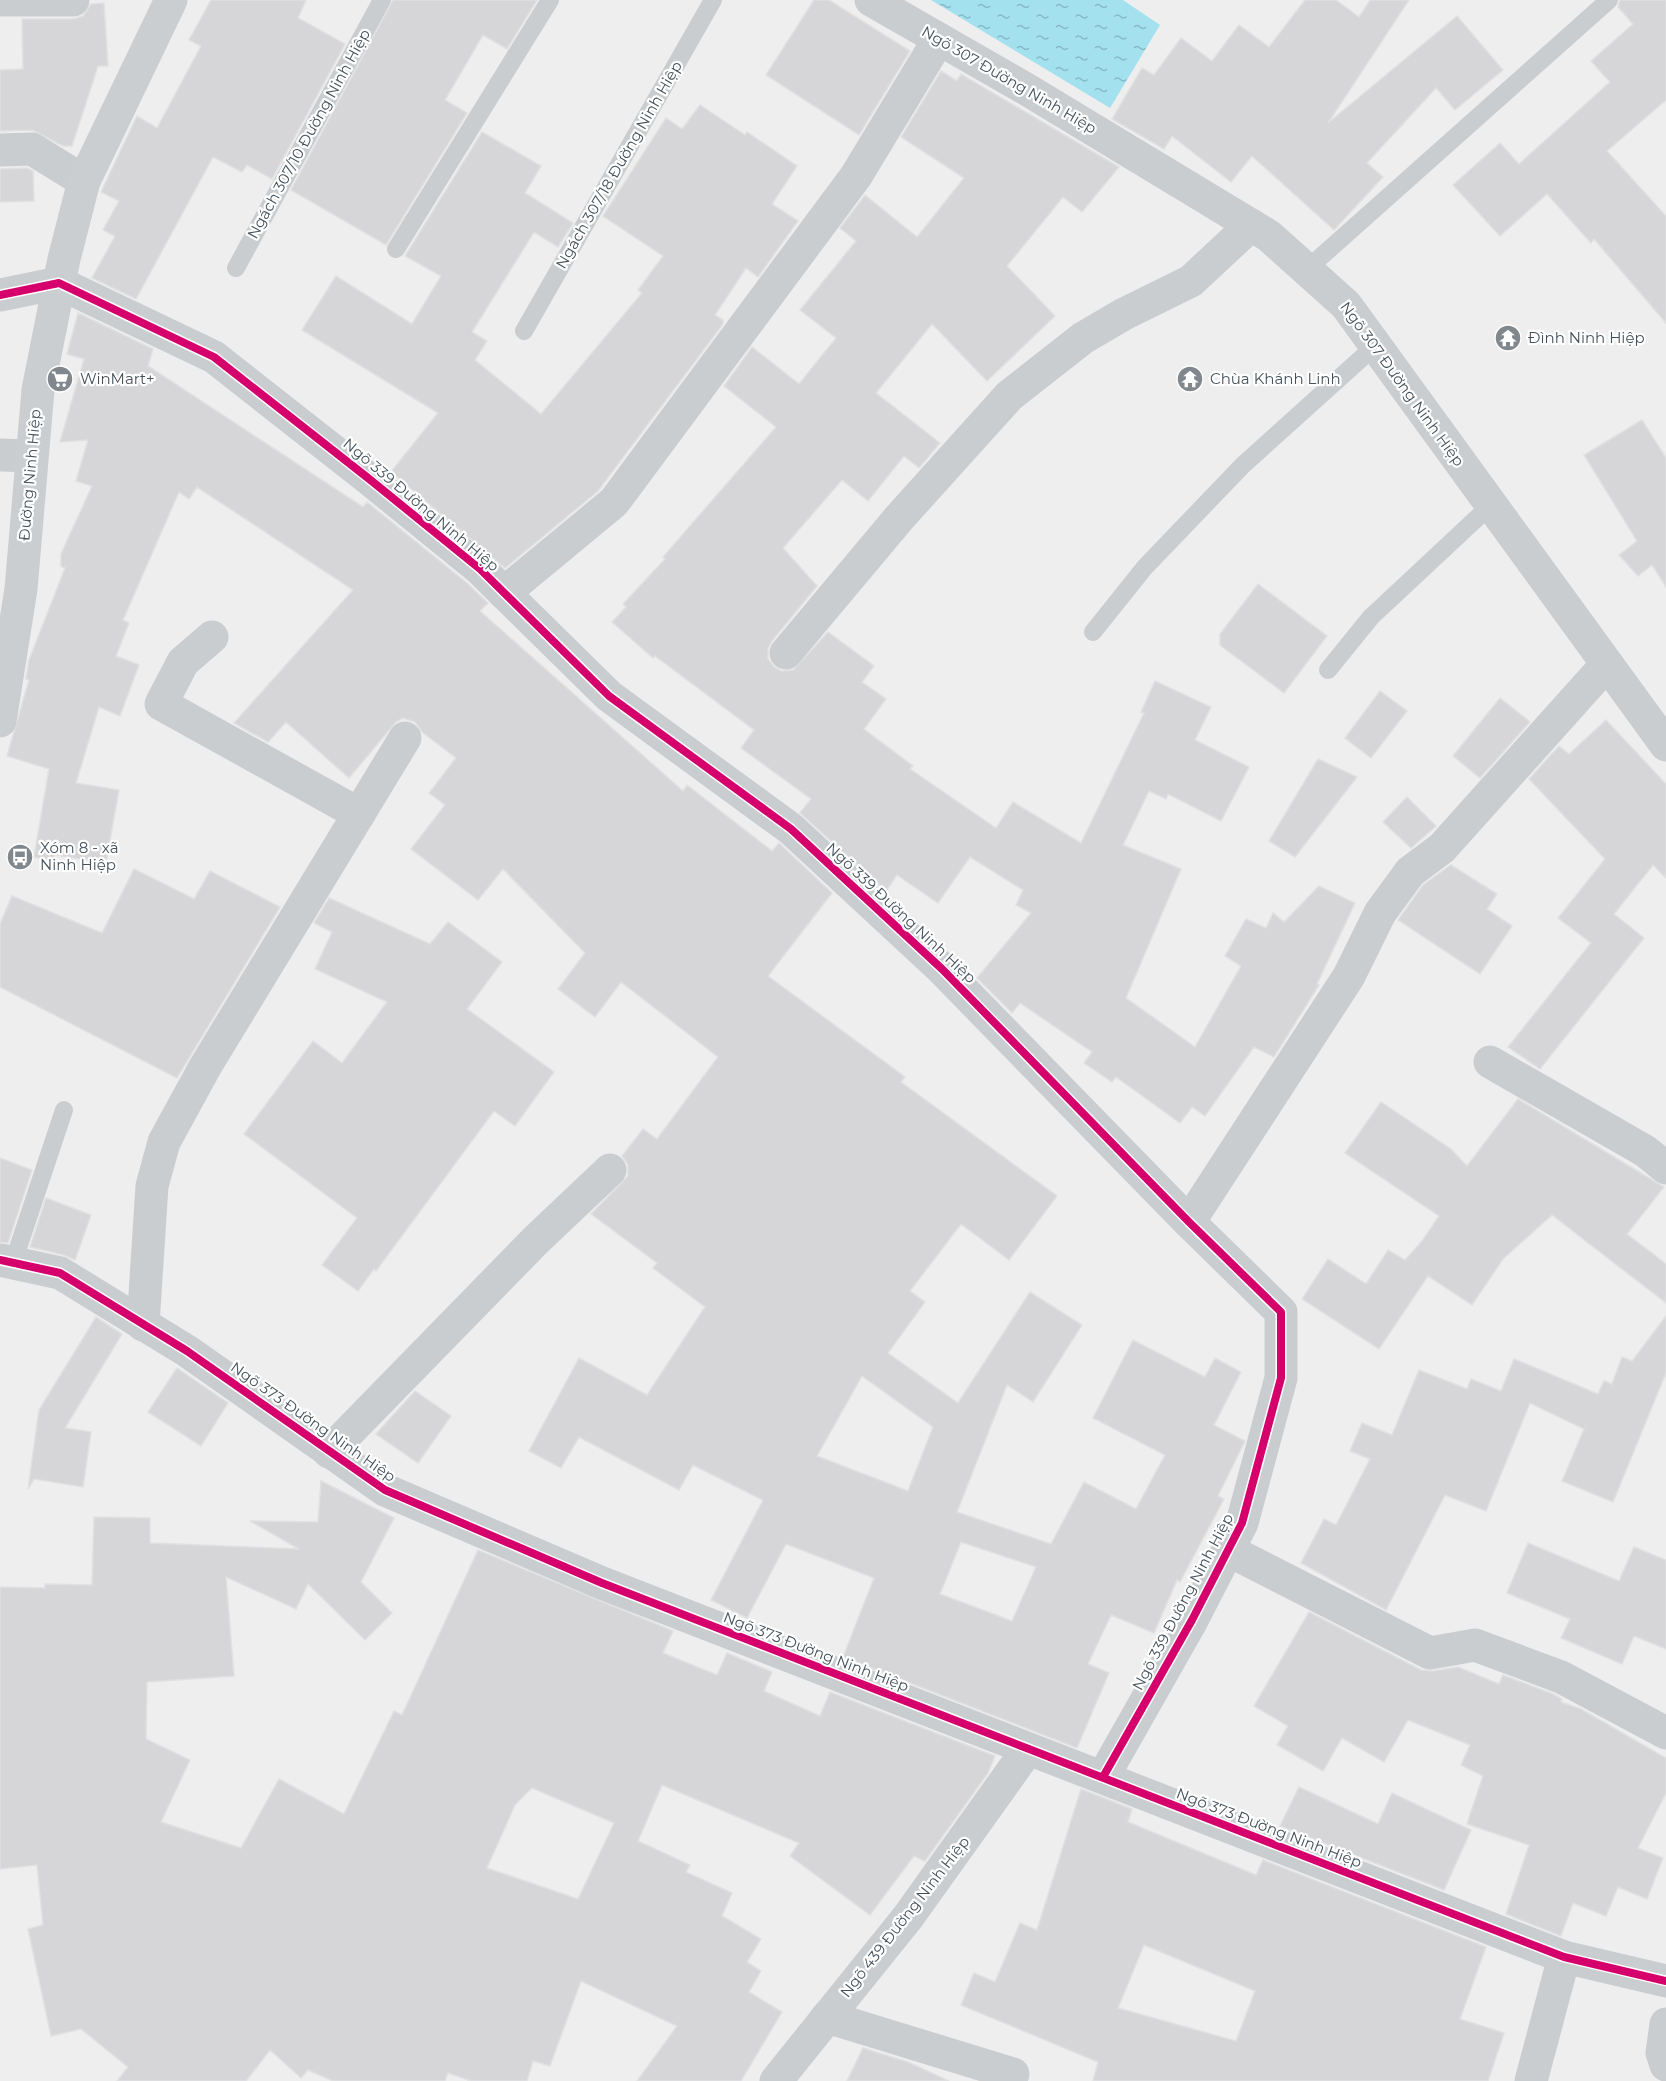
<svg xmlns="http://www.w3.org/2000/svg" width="1666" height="2081" font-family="Montserrat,sans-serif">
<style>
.water{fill:url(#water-ripples)}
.building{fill:#d6d6d8;stroke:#e0e0e1;stroke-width:1.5;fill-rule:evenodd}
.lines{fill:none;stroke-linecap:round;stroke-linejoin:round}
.lane{stroke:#cacdcf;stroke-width:18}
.street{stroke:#cacdcf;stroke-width:33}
.secondary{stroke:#caced1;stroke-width:33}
.cycleway-casing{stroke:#fff;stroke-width:11}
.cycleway{stroke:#d6006c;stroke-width:8}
.labels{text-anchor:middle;stroke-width:4.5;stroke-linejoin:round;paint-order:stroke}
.street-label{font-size:15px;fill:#44515b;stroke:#fff}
.poi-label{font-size:15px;fill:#44515b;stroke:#fff;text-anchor:start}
</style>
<defs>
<pattern id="water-ripples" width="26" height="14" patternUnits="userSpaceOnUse" patternTransform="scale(1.5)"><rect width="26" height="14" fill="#a3e1ef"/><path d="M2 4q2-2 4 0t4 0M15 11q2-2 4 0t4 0" fill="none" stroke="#86b9c5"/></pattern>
</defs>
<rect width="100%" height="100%" fill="#efeeee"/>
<polygon class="water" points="931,0 1123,0 1160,25 1110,108"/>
<g class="building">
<polygon points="211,0 306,0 298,18 345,44 272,179 247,165 242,172 213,157 136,299 92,278 115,236 103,230 119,201 101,192 137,116 157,128 201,46 189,40"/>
<polygon points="393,0 537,0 507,49 483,35 445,100 467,113 386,245 291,190"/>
<polygon points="814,0 829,0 910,51 859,135 766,75"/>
<polygon points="1305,0 1336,0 1359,17 1370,0 1409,0 1328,123 1457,16 1503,70 1455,110 1436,88 1367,163 1383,177 1334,230 1252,156 1231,182 1172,136 1164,149 1112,119 1142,68 1154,75 1181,38 1212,61 1239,25 1269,47"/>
<polygon points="1620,0 1666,0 1666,100 1607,151 1666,216 1666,323 1594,239 1591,243 1547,194 1500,236 1453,185 1500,143 1519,164 1610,82 1591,61 1633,24 1618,7"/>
<polygon points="104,3 108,66 98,66 72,146 63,146 32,130 0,131 0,70 23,69 22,19 74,19 83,16 91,4"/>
<polygon points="941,71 957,81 961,74 1119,167 1082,212 1063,197 1007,266 1055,316 987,381 932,324 876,393 940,443 919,468 904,456 868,501 842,480 783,548 817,586 772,641 768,649 768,659 774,667 782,671 793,670 828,632 874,666 862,682 886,699 864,729 913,766 910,769 996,828 1013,802 1081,843 1144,713 1141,712 1155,681 1211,707 1195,740 1249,767 1221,821 1168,794 1166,799 1149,791 1123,845 1181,869 1126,998 1195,1047 1241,966 1225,956 1246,919 1266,928 1273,913 1284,922 1319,886 1355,903 1317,984 1319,985 1274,1057 1254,1047 1205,1116 1192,1107 1180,1123 1116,1077 1112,1082 1084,1063 1092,1052 1020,1003 1012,1013 977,978 1031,913 1016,905 1023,890 970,857 938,903 897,875 886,891 800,813 811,799 741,748 754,730 655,656 653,658 612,622 626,607 623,604 665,559 663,557 776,427 724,386 752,347 799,384 836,338 800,310 856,241 840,228 865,195 917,237 964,178 901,137"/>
<polygon points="700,105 745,135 747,132 797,166 772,204 798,221 758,277 746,268 715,315 723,320 723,324 598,491 505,568 391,472 438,413 302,330 336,276 412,324 441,276 405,256 482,132 541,166 525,193 573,223 558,247 534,232 472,332 487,341 475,360 541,414 642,293 638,290 663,256 603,216 666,118 682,129"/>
<polygon points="27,168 33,171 34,201 0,202 0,169"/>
<path d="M 78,313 L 153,349 L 148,366 L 363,507 L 367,502 L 467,583 L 488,603 L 480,611 L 683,791 L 687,785 L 772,851 L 779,843 L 832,893 L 768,976 L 905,1077 L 901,1082 L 1057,1196 L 1009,1260 L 961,1224 L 910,1291 L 925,1302 L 888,1353 L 958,1403 L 1030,1292 L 1082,1325 L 1033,1402 L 1007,1385 L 957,1512 L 1051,1544 L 1084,1482 L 1136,1509 L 1165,1455 L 1093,1418 L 1133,1340 L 1205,1377 L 1215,1358 L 1241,1372 L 1214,1425 L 1245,1441 L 1218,1496 L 1224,1499 L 1180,1582 L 1177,1580 L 1154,1633 L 1111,1615 L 1088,1664 L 1109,1673 L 1077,1748 L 843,1657 L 874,1578 L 786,1544 L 747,1618 L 711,1600 L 763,1500 L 693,1465 L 679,1490 L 579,1437 L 561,1468 L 529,1451 L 579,1358 L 647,1395 L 705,1307 L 653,1268 L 657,1263 L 591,1214 L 628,1176 L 628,1165 L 622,1156 L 643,1129 L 657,1139 L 718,1057 L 621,982 L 595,1017 L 558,989 L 585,953 L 503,869 L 478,900 L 411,849 L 445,805 L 429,793 L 456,758 L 422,732 L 415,722 L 403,718 L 396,722 L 349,778 L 286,722 L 268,742 L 234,723 L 353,590 L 197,487 L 189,499 L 179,492 L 123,620 L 129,623 L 116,656 L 139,665 L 120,716 L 99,707 L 76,783 L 119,790 L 106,863 L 55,855 L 53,862 L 34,857 L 49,769 L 7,756 L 29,680 L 26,679 L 29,660 L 65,568 L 61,566 L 61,554 L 92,486 L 76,481 L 88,440 L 60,442 L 84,359 L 67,354 ZM 862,1376 L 933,1427 L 908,1491 L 817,1456 ZM 961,1542 L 1036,1567 L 1012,1621 L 940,1594 Z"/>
<polygon points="1642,420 1666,458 1666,587 1652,565 1638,576 1619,555 1637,541 1584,455"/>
<polygon points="1258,584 1327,636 1284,693 1220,645 1220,634"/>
<polygon points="1380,691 1407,711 1371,758 1345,738"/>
<polygon points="1500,698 1530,722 1480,778 1453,756"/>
<polygon points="1606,720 1666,784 1666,878 1653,865 1614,914 1644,938 1540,1069 1508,1047 1591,943 1558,918 1605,859 1529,779 1559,746 1569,754"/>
<polygon points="1318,759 1357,777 1295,857 1269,841"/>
<polygon points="1407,797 1436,826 1411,848 1383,822"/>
<polygon points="1451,865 1497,894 1487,909 1512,926 1480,974 1398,920 1423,885"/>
<polygon points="134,869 194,899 210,871 280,907 177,1078 0,987 0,924 12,896 102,933"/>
<polygon points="329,898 430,944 448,922 502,962 467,1009 554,1072 515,1126 494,1111 376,1271 374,1269 358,1291 322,1265 357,1218 244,1134 313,1041 342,1063 387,1002 315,969 332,932 314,923"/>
<polygon points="1518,1099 1664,1187 1627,1234 1666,1264 1666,1303 1552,1215 1503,1259 1472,1305 1428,1276 1379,1349 1302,1299 1328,1259 1366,1284 1388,1250 1405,1260 1422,1241 1439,1216 1345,1153 1381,1102 1451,1149 1467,1166"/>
<polygon points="0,1158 32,1170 8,1243 0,1242"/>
<polygon points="46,1198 91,1215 75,1260 64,1255 30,1247"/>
<polygon points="1666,1316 1666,1373 1613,1502 1562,1481 1584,1429 1530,1403 1486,1511 1445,1495 1386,1610 1301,1563 1324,1519 1336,1525 1370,1459 1350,1451 1362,1423 1392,1435 1419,1370 1467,1389 1471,1379 1501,1391 1514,1359 1598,1394 1604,1381 1612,1384 1622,1357 1632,1361"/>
<polygon points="96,1317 122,1334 65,1428 91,1432 83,1487 34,1479 28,1489 39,1410"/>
<polygon points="177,1368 228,1403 201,1446 148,1412"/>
<polygon points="415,1391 451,1416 418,1463 376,1434"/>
<path d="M 321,1481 L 394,1518 L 361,1582 L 392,1613 L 365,1640 L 308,1584 L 296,1609 L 226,1577 L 234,1676 L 147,1682 L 146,1739 L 190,1760 L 161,1822 L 241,1848 L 279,1779 L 344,1814 L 394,1711 L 402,1715 L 478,1550 L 673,1631 L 663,1653 L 717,1675 L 727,1653 L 772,1672 L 764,1691 L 820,1716 L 830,1692 L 995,1756 L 988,1773 L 925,1861 L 914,1856 L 870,1915 L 790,1856 L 799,1843 L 662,1785 L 638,1841 L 690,1865 L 686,1872 L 732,1893 L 722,1916 L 761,1939 L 747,1962 L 761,1971 L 749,1992 L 782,2012 L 741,2081 L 637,2081 L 677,2026 L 581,1981 L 550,2066 L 533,2061 L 527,2081 L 471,2081 L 448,2073 L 445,2081 L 333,2081 L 308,2070 L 301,2078 L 270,2050 L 246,2081 L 117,2081 L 128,2067 L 81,2029 L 51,2036 L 28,1929 L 43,1925 L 37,1865 L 0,1869 L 0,1587 L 45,1588 L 45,1584 L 92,1585 L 94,1517 L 150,1518 L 150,1543 L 299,1549 L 250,1521 L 318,1522 ZM 532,1788 L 614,1823 L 578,1899 L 487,1868 L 515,1805 Z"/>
<polygon points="1528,1543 1619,1581 1634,1547 1666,1560 1666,1649 1634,1636 1622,1664 1561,1638 1570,1619 1507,1593"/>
<polygon points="1309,1612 1421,1670 1433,1671 1458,1667 1499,1684 1503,1675 1553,1694 1562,1699 1561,1702 1581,1709 1666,1758 1666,1793 1638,1848 1663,1858 1647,1899 1618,1887 1606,1916 1573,1903 1561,1936 1506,1914 1529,1845 1467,1824 1483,1776 1461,1765 1470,1745 1408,1720 1384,1762 1342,1738 1323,1771 1277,1745 1288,1726 1254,1706"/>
<polygon points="1299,1787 1378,1824 1392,1793 1471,1830 1444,1890 1280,1826"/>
<path d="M 1081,1789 L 1132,1809 L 1128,1822 L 1256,1875 L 1263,1860 L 1486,1947 L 1460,2019 L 1504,2033 L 1488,2081 L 1093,2081 L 1098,2062 L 961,2005 L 974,1973 L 995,1982 L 1020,1923 L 1037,1930 ZM 1144,1945 L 1255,1991 L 1236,2041 L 1118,2008 Z"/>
<polygon points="863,2048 908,2062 949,2081 847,2081"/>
</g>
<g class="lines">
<g class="lane">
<polyline points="396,249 550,0"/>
<polyline points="236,268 382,0"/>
<polyline points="1306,270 1609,0"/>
<polyline points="524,331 713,0"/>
<polyline points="1093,632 1145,567 1243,465 1375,346"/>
<polyline points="1328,670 1371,617 1491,505"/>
<polyline points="13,1263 64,1110"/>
</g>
<g class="street">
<polyline points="0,0 73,0"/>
<polyline points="871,0 1026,89 1269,236 1346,305 1666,745"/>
<polyline points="0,150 32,149 84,181"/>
<polyline points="0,295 59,283 214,357 368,478 480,569 609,696 791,829 942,969 1189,1222 1281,1312 1281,1378 1242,1523 1192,1620 1103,1777"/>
<polyline points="0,455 31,456"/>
<polyline points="504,593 614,502 856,176 939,39"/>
<polyline points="212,637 183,662 161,704 359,814"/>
<polyline points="786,653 900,517 1009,396 1083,338 1124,314 1191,281 1251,225"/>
<polyline points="1490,1062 1645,1151 1666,1168"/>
<polyline points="1189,1222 1349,976 1380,913 1410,872 1442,848 1607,664"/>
<polyline points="0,1260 60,1273 187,1351 385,1490 602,1583 1564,1957 1666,1981"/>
<polyline points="143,1325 152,1186 164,1142 205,1067 405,738"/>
<polyline points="329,1452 536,1240 610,1170"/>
<polyline points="1228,1550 1430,1653 1475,1645 1561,1677 1666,1733"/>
<polyline points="827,2017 1013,2074"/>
<polyline points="1666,2024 1662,2053 1666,2065"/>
<polyline points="776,2081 908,1917 1028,1749"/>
<polyline points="1531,2081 1564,1957"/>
</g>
<polyline class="secondary" points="0,721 21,589 38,390 64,259 84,181 171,0"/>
<defs>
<g id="cycleway">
<polyline points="0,295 59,283 214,357 368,478 480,569 609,696 791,829 942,969 1189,1222 1281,1312 1281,1378 1242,1523 1192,1620 1103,1777"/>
<polyline points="0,1260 60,1273 187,1351 385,1490 602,1583 1564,1957 1666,1981"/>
</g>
</defs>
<use href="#cycleway" class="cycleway-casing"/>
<use href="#cycleway" class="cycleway"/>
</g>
<defs>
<symbol id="temple-disc" viewBox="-11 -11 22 22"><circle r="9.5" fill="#80888e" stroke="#fff"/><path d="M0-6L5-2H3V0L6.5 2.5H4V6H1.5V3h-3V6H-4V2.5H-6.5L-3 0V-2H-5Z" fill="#fff"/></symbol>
<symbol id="supermarket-disc" viewBox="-11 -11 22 22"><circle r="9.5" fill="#80888e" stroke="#fff"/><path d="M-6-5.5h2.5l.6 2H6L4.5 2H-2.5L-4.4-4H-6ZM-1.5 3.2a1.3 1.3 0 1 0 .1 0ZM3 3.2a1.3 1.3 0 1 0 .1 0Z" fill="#fff"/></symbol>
<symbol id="bus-disc" viewBox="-11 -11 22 22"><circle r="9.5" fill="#80888e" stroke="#fff"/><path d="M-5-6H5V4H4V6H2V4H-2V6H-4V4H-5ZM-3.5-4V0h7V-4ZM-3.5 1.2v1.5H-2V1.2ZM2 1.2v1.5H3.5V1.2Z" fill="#fff"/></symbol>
</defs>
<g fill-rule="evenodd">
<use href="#temple-disc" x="1493" y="323" width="30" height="30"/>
<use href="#supermarket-disc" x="45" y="364" width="30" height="30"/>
<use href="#temple-disc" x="1175" y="364" width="30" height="30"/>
<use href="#bus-disc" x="5" y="842" width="30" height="30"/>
</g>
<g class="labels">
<g class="street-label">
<text transform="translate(1009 80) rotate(30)" y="5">Ngõ 307 Đường Ninh Hiệp</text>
<text transform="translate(309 134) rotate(-61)" y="5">Ngách 307/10 Đường Ninh Hiệp</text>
<text transform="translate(619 165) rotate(-60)" y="5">Ngách 307/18 Đường Ninh Hiệp</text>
<text transform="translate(1402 384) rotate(54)" y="5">Ngõ 307 Đường Ninh Hiệp</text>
<text transform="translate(30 475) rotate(-85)" y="5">Đường Ninh Hiệp</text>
<text transform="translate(421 505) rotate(40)" y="5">Ngõ 339 Đường Ninh Hiệp</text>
<text transform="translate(901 913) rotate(43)" y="5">Ngõ 339 Đường Ninh Hiệp</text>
<text transform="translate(313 1422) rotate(35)" y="5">Ngõ 373 Đường Ninh Hiệp</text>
<text transform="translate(1183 1602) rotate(-62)" y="5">Ngõ 339 Đường Ninh Hiệp</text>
<text transform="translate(816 1652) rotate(21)" y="5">Ngõ 373 Đường Ninh Hiệp</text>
<text transform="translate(1269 1828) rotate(21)" y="5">Ngõ 373 Đường Ninh Hiệp</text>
<text transform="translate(905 1917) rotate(-52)" y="5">Ngõ 439 Đường Ninh Hiệp</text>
</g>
<g class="poi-label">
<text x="1528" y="343">Đình Ninh Hiệp</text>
<text x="80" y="384">WinMart+</text>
<text x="1210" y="384">Chùa Khánh Linh</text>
<text x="40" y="853">Xóm 8 - xã<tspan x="40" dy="17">Ninh Hiệp</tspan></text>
</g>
</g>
</svg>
